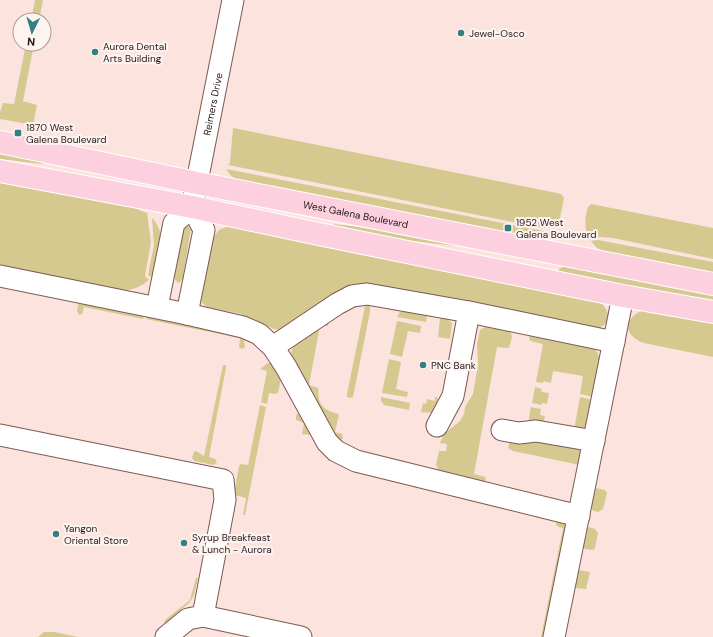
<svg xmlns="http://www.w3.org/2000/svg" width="713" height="637" font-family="'DM Sans',sans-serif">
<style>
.green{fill:#d5c990}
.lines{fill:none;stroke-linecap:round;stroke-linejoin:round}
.minor-casing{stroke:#7c5952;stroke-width:23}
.major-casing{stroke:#fff;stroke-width:24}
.minor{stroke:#fff;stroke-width:21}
.major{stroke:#fdd0df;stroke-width:22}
.poi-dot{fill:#357e81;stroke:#fdf4f2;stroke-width:1.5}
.labels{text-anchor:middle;stroke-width:4;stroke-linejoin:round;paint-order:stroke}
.poi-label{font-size:10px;fill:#261815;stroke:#fdf4f2;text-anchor:start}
.street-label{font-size:10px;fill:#261815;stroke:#fdf4f2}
</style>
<rect width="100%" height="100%" fill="#fce3de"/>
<g class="green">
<polygon points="35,0 43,0 39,20 31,20"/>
<polygon points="26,44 34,44 23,101 37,105 33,125 0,119 0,112 3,103 14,104"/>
<polygon points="233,128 557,193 561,194 564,198 558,228 543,228 228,165 230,163"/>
<polygon points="0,151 44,159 42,164 0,159"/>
<polygon points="226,169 553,233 544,238 538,239 238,180 231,176"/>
<path d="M 0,180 L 132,207 L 147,213 L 151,242 L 145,276 L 149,280 C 139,288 131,291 119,290 L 0,266 Z"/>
<path d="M 591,204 L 713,228 L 713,259 L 613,238 L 588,236 C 584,226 585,216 588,207 Z"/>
<path d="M 152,218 C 156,222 159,227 160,232 C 161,242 157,268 151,277 L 148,275 L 154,245 Z"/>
<polygon points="334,224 421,234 457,241 456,246 369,236 334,228"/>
<polygon points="186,226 191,228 183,277 181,281 178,283 174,278 183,230"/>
<path d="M 229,226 L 600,302 C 610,311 613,323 598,328 L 363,283 L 345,287 L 293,325 L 282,330 L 274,329 L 241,314 L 207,307 L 202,303 L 200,296 L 212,239 L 219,230 Z"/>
<polygon points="598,240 713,262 713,274 605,252 597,248 591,241"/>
<polygon points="569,264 713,292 713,303 559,273 559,269"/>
<polygon points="81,302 145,313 143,319 84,307 82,314 79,315 77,311 78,305"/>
<polygon points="367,304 370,305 370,312 353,397 350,398 347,397 347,394 365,306"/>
<path d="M 646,309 L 713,321 L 713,357 L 644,343 C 621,335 624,316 646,309 Z"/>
<polygon points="404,311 427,316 426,322 397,317 400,312"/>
<polygon points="148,313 232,330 244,340 245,347 242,349 239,347 240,338 146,319"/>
<polygon points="440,318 448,320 452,323 450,339 438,337"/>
<polygon points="397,321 421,326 420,333 408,331 402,357 390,354"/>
<path d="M 326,322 L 329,322 L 328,326 L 320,326 L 309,385 L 318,388 C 319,391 318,394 319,398 C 320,408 330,412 339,414 L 335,432 L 342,434 L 343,438 L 341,440 L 335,436 L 328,427 L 291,356 C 291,340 313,331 326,322 Z"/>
<polygon points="485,327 500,327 510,330 512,337 509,348 497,347 474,474 485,477 486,480 483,483 439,471 436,465 439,451 446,451 447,444 440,443 444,434 460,421 464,414 465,407 473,394 478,364 477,344 480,330"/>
<path d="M 531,334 L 591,346 C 597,350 599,354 600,362 L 593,397 L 580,394 L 583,376 L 553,371 L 551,383 L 543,381 L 543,383 L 536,382 L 543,344 L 530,341 L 529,337 Z"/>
<polygon points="389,359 401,362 396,389 408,392 407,397 382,393"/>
<polygon points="268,363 271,363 282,374 278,393 275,394 269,393 267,404 261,402 267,371 260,369"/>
<polygon points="223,365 226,365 226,368 209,457 215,459 217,462 214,465 194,461 192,458 194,452 196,451 204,456"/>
<polygon points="535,387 542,389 541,392 549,393 547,404 542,403 542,405 532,403"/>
<polygon points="381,397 410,403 409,410 384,405 381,401"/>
<polygon points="435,397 438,398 436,409 433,413 421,412 423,403 426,404 427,399 435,401"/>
<polygon points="580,397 593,400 587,430 574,430"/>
<polygon points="260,405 266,407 245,515 243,515 246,498 235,495 234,494 239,466 241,464 248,465"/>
<polygon points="531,407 541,409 540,415 545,416 543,425 528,424"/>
<polygon points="300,412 310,431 310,435 302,434 304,423 296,420 296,415"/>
<polygon points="535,438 583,448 580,465 513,451 508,448 510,440"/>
<path d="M 596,488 L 605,490 L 607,493 L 603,509 L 598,512 L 592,510 C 589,505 592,493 596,488 Z"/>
<polygon points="558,520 567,522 547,637 541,637 563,528 559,527 556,525 556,521"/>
<polygon points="589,527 595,529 598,533 595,548 593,550 585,549 583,547 586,530"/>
<polygon points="578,570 590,572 586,589 576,588 575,586"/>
<polygon points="196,578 198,578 194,595 190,602 164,624 165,620 190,600"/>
<polygon points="44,632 54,632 78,637 38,637"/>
</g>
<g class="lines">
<defs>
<g id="minor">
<path id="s1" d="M 192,207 L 233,0"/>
<polyline points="0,276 187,314 243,327 259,334 273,347 286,367 327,442 336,451 356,461 579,516"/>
<polyline points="157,307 174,223 192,207"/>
<polyline points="187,314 204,230 192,207"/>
<polyline points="273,347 337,304 352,296 367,294 469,312 614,342"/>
<polyline points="437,426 453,396 469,312"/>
<polyline points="502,430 519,433 536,431 594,441"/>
<polyline points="0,435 223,480 225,500 203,616"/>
<polyline points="166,637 188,619 203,616 301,637"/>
<polyline points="554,637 623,296"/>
</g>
<g id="major">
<path id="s2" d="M 0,142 L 197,183 L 713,284"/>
<polyline points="0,171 192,207 309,232 623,296 713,312"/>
</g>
</defs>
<use href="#minor" class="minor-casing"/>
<use href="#major" class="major-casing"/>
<use href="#minor" class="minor"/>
<use href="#major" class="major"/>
</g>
<g class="poi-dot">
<circle cx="461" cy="33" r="4"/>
<circle cx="95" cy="52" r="4"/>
<rect x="14" y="129" width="8" height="8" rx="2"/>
<rect x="504" y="224" width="8" height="8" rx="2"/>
<circle cx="423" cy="365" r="4"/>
<circle cx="56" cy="534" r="4"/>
<circle cx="184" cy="543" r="4"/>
</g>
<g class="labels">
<g class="poi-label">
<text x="469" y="37">Jewel-Osco</text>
<text x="103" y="50">Aurora Dental<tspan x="103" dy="12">Arts Building</tspan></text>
<text x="26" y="131">1870 West<tspan x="26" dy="12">Galena Boulevard</tspan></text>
<text x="516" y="226">1952 West<tspan x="516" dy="12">Galena Boulevard</tspan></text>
<text x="431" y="369">PNC Bank</text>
<text x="64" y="532">Yangon<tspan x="64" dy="12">Oriental Store</tspan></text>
<text x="192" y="541">Syrup Breakfeast<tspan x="192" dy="12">&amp; Lunch - Aurora</tspan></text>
</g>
<g class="street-label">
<text dy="4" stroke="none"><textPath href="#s1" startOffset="105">Reimers Drive</textPath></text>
<text dy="4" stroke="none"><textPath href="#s2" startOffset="363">West Galena Boulevard</textPath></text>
</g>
</g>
<g transform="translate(32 32) rotate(185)"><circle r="19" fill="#fdf4f2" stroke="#a79c9a"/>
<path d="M0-3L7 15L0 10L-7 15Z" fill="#357e81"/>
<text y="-6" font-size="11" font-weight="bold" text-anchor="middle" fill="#261815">N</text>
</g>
</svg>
